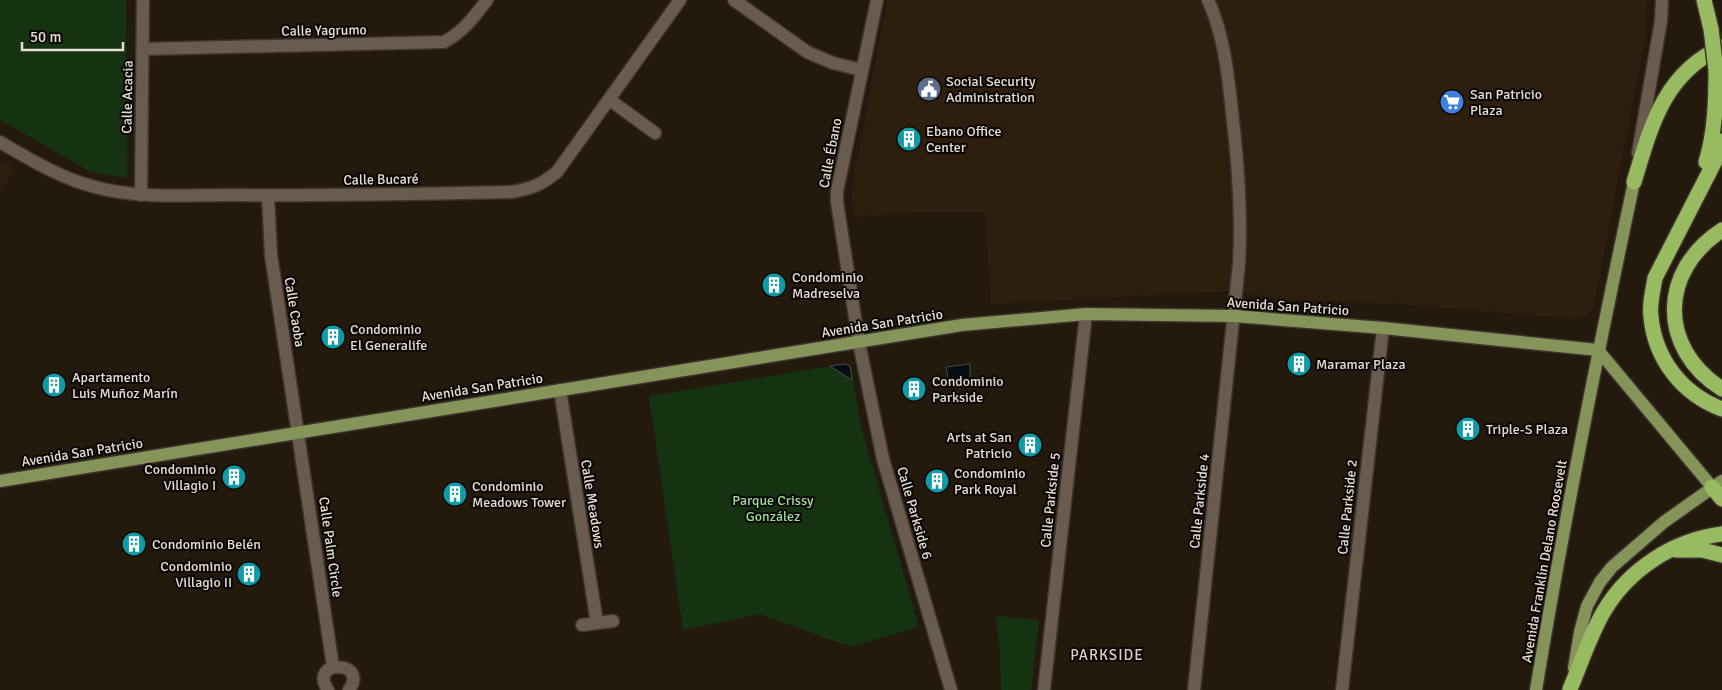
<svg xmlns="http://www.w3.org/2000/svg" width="1722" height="690" font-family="Signika,sans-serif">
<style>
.built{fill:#2e1e0d}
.green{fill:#153311}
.water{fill:#040d11;stroke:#484c4c}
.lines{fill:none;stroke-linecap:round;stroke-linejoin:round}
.minor-casing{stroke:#3d342f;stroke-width:15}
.major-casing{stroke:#3d342f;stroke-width:15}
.highway-casing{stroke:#3d342f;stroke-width:18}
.minor{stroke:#695c4e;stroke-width:12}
.major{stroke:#859459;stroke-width:12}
.highway{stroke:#98ba60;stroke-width:15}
.highway-bridge-casing{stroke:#3d342f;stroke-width:18;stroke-linecap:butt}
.highway-bridge{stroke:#98ba60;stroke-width:15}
.labels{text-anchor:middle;stroke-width:4;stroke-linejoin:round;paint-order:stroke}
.street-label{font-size:14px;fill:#e6ded6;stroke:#0a0603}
.poi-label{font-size:14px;fill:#e6ded6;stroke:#0a0603;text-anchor:start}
.park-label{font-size:14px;fill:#9de095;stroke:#0a0603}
.neighbourhood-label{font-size:15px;letter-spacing:1px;fill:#dfcfc0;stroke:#0a0603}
</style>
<rect width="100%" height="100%" fill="#24190d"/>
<g class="built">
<polygon points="887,0 1647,0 1645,36 1637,82 1594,304 1588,315 1576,319 1398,304 1277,299 1228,291 991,304 985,212 923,212 854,217 852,197 853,182"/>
<polygon points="0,160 14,168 0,193"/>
</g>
<g class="green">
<polygon points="0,0 126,0 127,178 91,172 0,120"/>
<polygon points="844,364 851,367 861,427 919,627 850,647 760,614 683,630 649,396"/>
<polygon points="996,616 1039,620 1031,690 1001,690 1000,654"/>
</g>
<g class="water">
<polygon points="844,364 850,366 852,380 830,366"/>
<polygon points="970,364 970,379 949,383 946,367"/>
</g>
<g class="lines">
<defs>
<g id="minor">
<polyline points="734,0 807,52 833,63 862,70"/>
<polyline points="877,0 837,191 837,202 859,343 883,459 951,690"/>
<path d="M 143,49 L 444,42 C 463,32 474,17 487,0"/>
<polyline points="610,100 655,133"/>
<path d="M 0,142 C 31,160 60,178 95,187 C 139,199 186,195 231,195 C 324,196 418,194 511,192 C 531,189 541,185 557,172 L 680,0"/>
<polyline points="1638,153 1661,21 1662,0"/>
<polyline points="141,195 143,0"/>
<polyline points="268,196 271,255 333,667"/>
<polyline points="560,390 597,623"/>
<polyline points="582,625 613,621"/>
<path d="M 328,690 C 307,659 370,660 349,690"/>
<polyline points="1044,690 1086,314"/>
<path d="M 1194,690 L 1239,264 C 1242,213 1238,162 1232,112 C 1228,74 1224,35 1208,0"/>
<polyline points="1342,690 1383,328"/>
</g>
<g id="major">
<polyline points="0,481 962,325 1086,314 1234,316 1383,328 1598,350 1712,487"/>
<polyline points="1574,668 1580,632 1587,606 1600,582 1612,567 1664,522 1722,481"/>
<path d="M 1536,690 C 1564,520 1598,351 1634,182"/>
</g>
<g id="highway">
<polyline points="1704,0 1711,29"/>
<path d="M 1722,141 L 1717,157 L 1655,278 C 1653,291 1649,304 1651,317 C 1655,359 1682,394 1722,409"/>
<path d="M 1706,162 C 1715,133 1716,100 1716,70"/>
<path d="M 1634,182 C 1651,126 1664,73 1722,47"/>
<path d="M 1722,230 C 1659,271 1658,348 1722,389"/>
<polyline points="1712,487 1722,499"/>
<polyline points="1676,550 1702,550 1722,555"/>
<path d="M 1570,689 C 1581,663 1590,635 1604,611 C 1629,569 1674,540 1722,534"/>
</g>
</defs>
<use href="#minor" class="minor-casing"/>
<use href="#major" class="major-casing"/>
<use href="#highway" class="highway-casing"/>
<use href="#minor" class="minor"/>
<use href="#major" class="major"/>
<use href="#highway" class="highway"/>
<defs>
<polyline id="highway-bridge" points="1711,29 1716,70"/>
</defs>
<use href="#highway-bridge" class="highway-bridge-casing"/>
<use href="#highway-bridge" class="highway-bridge"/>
</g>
<defs>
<symbol id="civic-disc" viewBox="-11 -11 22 22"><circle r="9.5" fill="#5c6f8a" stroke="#0a0603"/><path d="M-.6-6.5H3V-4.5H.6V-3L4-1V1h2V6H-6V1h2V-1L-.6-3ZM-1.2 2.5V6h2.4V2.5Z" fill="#fff"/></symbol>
<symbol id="supermarket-disc" viewBox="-11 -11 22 22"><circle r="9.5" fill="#3f7fe0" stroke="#0a0603"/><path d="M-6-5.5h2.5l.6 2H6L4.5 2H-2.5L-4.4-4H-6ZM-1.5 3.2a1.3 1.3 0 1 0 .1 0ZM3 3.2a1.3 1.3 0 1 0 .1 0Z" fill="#fff"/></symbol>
<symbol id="building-disc" viewBox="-11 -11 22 22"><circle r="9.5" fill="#0f9aa8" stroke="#0a0603"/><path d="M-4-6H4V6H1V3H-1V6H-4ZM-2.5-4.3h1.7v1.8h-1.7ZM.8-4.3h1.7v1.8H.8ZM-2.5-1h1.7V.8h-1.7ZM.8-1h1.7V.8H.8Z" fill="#fff"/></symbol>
</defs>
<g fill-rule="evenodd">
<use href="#civic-disc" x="915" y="75" width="28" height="28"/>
<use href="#supermarket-disc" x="1438" y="88" width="28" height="28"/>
<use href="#building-disc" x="895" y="125" width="28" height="28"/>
<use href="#building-disc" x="760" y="271" width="28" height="28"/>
<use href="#building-disc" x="319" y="323" width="28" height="28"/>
<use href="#building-disc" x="1285" y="350" width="28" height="28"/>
<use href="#building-disc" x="40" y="371" width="28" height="28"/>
<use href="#building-disc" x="900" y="375" width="28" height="28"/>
<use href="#building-disc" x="1454" y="415" width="28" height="28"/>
<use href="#building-disc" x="1016" y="431" width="28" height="28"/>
<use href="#building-disc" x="220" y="463" width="28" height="28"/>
<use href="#building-disc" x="923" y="467" width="28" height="28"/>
<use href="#building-disc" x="441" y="480" width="28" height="28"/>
<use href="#building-disc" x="120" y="530" width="28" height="28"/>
<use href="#building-disc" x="235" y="560" width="28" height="28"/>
</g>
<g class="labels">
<g class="street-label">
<text transform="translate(324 30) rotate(-1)" y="5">Calle Yagrumo</text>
<text transform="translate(127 97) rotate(-89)" y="5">Calle Acacia</text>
<text transform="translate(830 153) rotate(-79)" y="5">Calle Ébano</text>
<text transform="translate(381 179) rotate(-1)" y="5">Calle Bucaré</text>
<text transform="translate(1288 306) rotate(4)" y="5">Avenida San Patricio</text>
<text transform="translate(295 312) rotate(81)" y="5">Calle Caoba</text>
<text transform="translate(882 323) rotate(-9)" y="5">Avenida San Patricio</text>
<text transform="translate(482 387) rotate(-9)" y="5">Avenida San Patricio</text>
<text transform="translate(82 452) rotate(-9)" y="5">Avenida San Patricio</text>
<text transform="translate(1050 500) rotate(-84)" y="5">Calle Parkside 5</text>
<text transform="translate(1199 501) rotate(-84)" y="5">Calle Parkside 4</text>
<text transform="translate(593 504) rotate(81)" y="5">Calle Meadows</text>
<text transform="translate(1347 507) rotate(-84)" y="5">Calle Parkside 2</text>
<text transform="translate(915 513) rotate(74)" y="5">Calle Parkside 6</text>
<text transform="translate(331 547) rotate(82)" y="5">Calle Palm Circle</text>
<text transform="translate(1544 561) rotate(-80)" y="5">Avenida Franklin Delano Roosevelt</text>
</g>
<g class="poi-label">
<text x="946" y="86">Social Security<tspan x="946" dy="16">Administration</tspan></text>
<text x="1470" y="99">San Patricio<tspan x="1470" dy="16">Plaza</tspan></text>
<text x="926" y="136">Ebano Office<tspan x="926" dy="16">Center</tspan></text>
<text x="792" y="282">Condominio<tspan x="792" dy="16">Madreselva</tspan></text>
<text x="350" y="334">Condominio<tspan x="350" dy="16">El Generalife</tspan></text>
<text x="1316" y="369">Maramar Plaza</text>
<text x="72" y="382">Apartamento<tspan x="72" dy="16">Luis Muñoz Marín</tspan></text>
<text x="932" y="386">Condominio<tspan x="932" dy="16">Parkside</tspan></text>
<text x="1486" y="434">Triple-S Plaza</text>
<text x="1012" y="442" text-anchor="end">Arts at San<tspan x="1012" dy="16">Patricio</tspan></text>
<text x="216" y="474" text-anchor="end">Condominio<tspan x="216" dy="16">Villagio I</tspan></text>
<text x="954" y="478">Condominio<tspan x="954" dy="16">Park Royal</tspan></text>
<text x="472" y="491">Condominio<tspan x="472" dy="16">Meadows Tower</tspan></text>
<text x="152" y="549">Condominio Belén</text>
<text x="232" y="571" text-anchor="end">Condominio<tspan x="232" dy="16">Villagio II</tspan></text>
</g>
<g class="park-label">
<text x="773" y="505">Parque Crissy<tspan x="773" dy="16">González</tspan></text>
</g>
<g class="neighbourhood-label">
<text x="1107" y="660">PARKSIDE</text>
</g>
</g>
<path d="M22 42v8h101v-8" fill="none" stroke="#e6ded6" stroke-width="2.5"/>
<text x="30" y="42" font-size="15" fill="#e6ded6" stroke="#0a0603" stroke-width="4" paint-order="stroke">50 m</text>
</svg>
